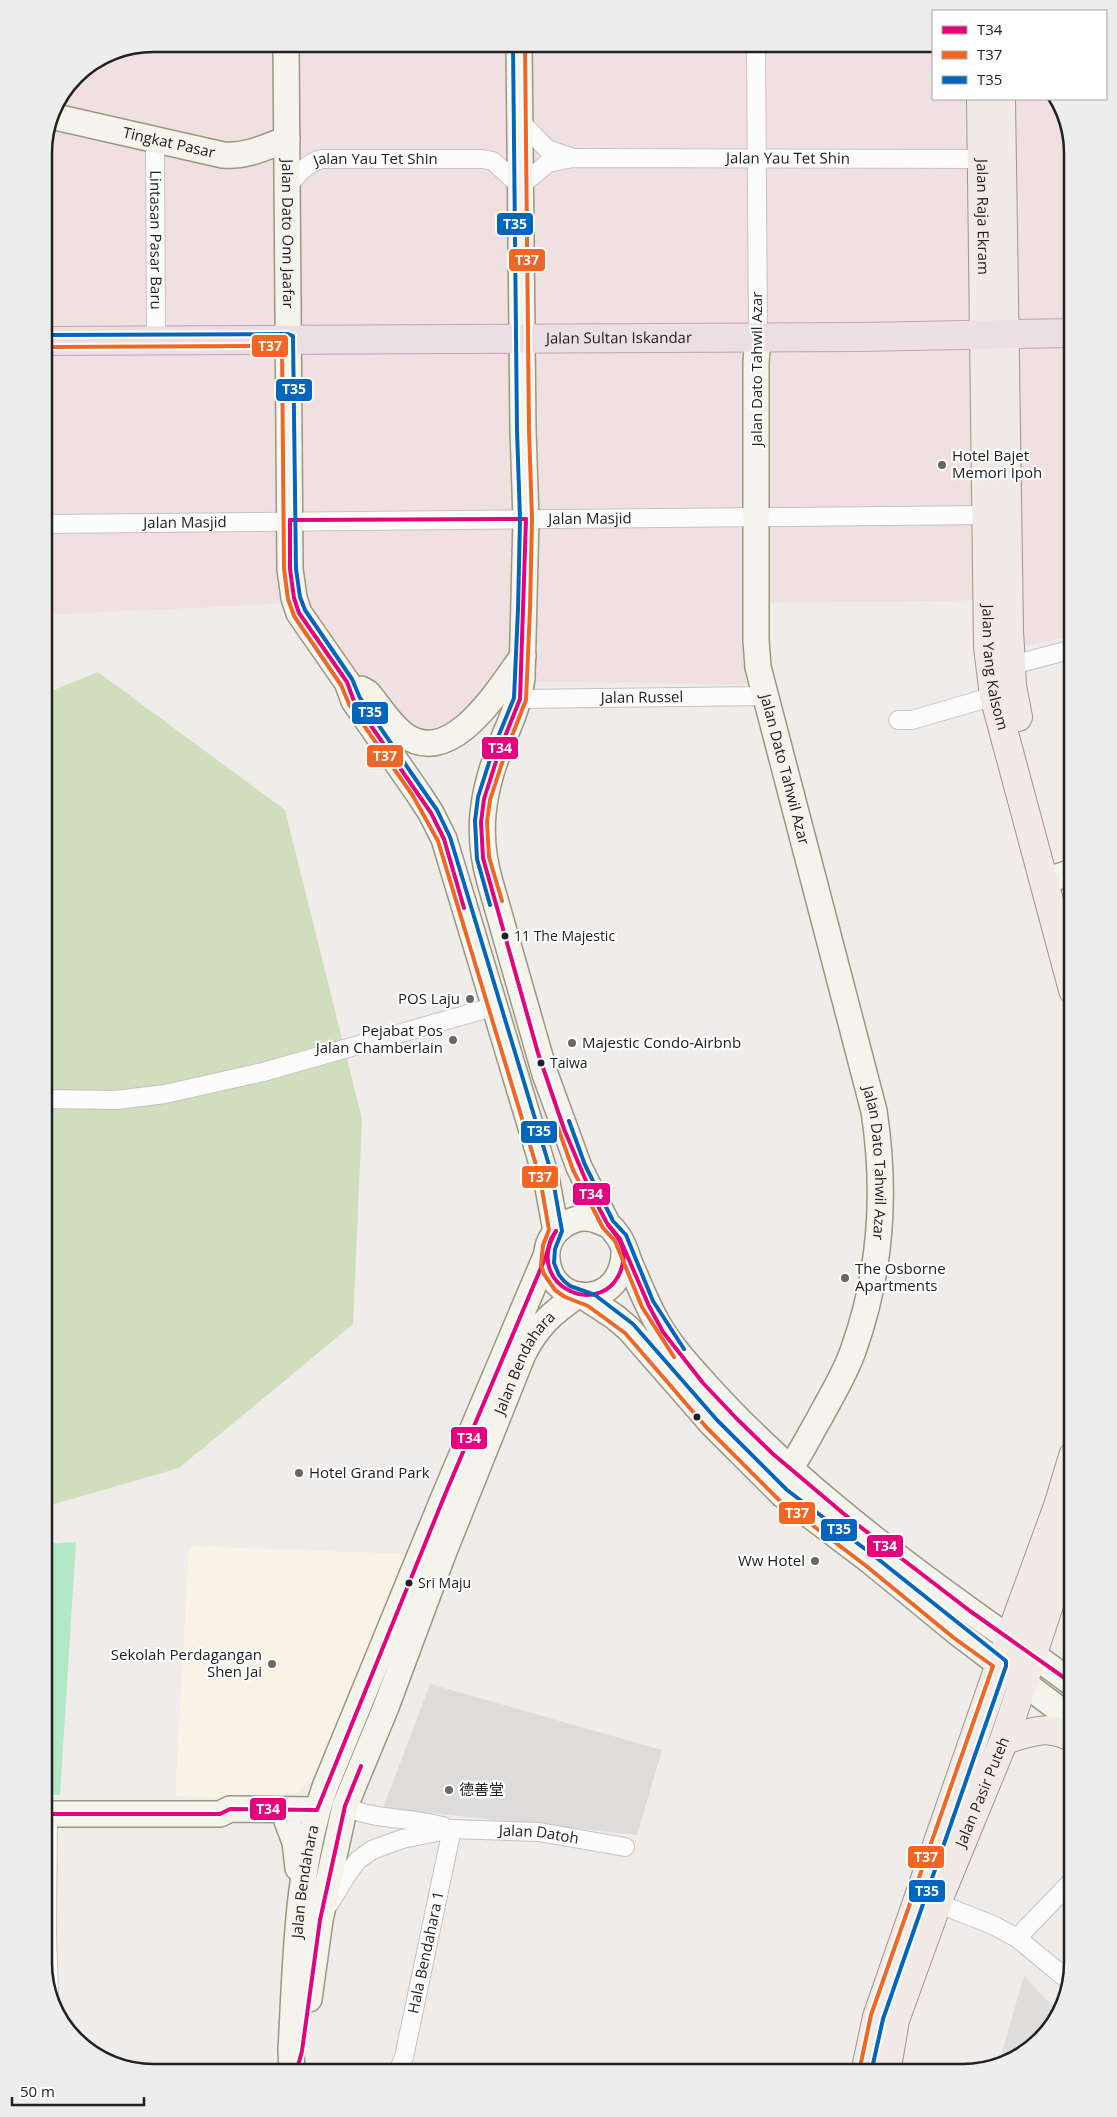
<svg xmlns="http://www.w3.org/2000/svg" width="1117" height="2117" font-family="'Open Sans','Noto Sans SC',sans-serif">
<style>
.commercial{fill:#f1e0e2}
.education{fill:#f8f3e6}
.religious{fill:#dddcdb}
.forest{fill:#d0debe}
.pitch{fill:#b2e8c6}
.parking{fill:#dfdedd}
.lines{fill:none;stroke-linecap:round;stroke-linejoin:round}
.street-casing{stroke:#c5c3c2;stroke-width:20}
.secondary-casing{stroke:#9b9780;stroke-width:28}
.primary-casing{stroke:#a69485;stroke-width:30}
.highway-casing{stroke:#c69eb3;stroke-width:30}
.street{stroke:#fdfcfc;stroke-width:18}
.secondary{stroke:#f4f3ec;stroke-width:25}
.primary{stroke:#f2eae6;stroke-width:28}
.highway{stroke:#ecdfe4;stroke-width:28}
.bus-1-casing{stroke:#fff;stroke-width:8}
.bus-2-casing{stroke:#fff;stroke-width:8}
.bus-3-casing{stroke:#fff;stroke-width:8}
.bus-1{stroke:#e5007d;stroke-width:4}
.bus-2{stroke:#f26522;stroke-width:4}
.bus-3{stroke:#0065bd;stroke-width:4}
.poi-dot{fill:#696867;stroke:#fff;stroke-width:2}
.bus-dot{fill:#212121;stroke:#fff;stroke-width:2}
.labels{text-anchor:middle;stroke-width:4.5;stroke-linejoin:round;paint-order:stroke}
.bus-label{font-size:14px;fill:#212121;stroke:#fff;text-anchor:start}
.street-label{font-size:15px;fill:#212121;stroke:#fff}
.poi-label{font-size:15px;fill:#212121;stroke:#fff;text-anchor:start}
.rim{fill:none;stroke:#212121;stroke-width:2.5}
.line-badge{stroke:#fff;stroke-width:2}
.badge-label{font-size:14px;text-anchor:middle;font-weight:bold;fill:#fff}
</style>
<rect width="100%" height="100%" fill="#efecea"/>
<polygon class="commercial" points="154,44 933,44 933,99 1055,99 1065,111 1073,154 1073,636 1005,651 1000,600 753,603 758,685 519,681 448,738 384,732 296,603 44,615 44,147 52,111 76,76 112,52"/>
<polygon class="education" points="189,1546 409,1554 314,1774 297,1793 264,1800 175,1796"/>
<polygon class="religious" points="430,1684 662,1750 637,1835 383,1808"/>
<polygon class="forest" points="98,672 285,810 362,1119 353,1324 179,1468 44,1507 44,694"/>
<polygon class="pitch" points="76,1542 60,1795 44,1795 44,1544"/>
<g class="parking">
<rect x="44" y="1680" width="9" height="100"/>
<polygon points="1024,1976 1059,2012 1055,2024 1006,2065 998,2066"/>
</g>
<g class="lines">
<defs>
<g id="street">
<polyline points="756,44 758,338"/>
<polyline points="520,121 547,149 573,158"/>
<path id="s1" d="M 155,140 L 156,341"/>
<path id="s2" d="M 288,186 C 299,173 306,163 322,159 L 482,159 L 493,161 L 520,186 L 548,163 L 573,158 L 990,159"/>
<path id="s3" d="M 44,524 L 986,515"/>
<polyline points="1001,668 1073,649"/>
<path id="s4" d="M 520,699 L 764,696"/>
<polyline points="898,720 912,720 994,696"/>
<polyline points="44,1099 116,1100 165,1094 263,1072 493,1007"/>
<path d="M 345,1806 C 377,1822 412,1816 445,1827"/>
<polyline points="48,1814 47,1935 49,1991"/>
<polyline points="929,1900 993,1925 1017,1938 1068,1980"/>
<path id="s5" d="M 329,1904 L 348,1873 L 358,1860 L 372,1850 L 402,1839 L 452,1829 L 539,1832 L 625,1847"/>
<polyline points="1017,1938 1073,1880"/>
<path id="s6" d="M 396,2073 L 399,2069 L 404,2057 L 452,1829"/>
</g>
<g id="secondary">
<path id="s7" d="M 286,44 L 290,569 L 294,598 L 299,613 L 347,682 L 354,701 L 418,793 L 431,813 L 444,839 L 546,1177 L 556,1231"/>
<path d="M 519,44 L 523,430 L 526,519 L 522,678 C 519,705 510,723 500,747 C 482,793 476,834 490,882 L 545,1074 L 579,1167 L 608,1225"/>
<path id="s8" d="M 51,116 L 223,155 C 246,157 266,147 287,139"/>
<path id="s9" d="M 758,338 L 756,362 L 756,640 L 758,667 L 874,1111 C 886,1190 881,1272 854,1348 C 846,1373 831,1396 819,1419 C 809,1436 801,1453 790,1468"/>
<path d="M 361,689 L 368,693 C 379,706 389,723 403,734 C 451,771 500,687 523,656"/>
<polyline points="1044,881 1073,872"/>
<path d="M 624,1248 C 626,1310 551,1309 547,1259 C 544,1231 576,1209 601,1222 C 607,1224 612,1227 615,1232 C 623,1241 626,1253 630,1264 C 639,1284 647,1305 658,1324 C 671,1347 690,1367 707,1386 C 784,1471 880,1546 972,1612 C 1006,1637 1041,1659 1073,1684"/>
<polyline points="583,1296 615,1317 629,1329 712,1424 783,1495 869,1560 958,1633 1073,1720"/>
<polyline points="44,1814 220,1814 230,1809 317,1810"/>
<polyline points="287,1821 295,1842 298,1868"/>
<path id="s10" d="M 309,1999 L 320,1920 L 345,1806 L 386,1707 L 443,1554 L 523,1354 C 538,1325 552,1313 578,1295"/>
<path id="s11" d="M 292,2073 L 291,2050 C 296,1962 296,1871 325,1787 L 444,1497 L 546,1256"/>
</g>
<g id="primary">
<path id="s12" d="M 981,99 L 988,647 L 994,696 L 1073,990"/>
<polyline points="1001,99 1009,630 1012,686 1018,717"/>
<path d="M 1004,1740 C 1033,1732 1045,1724 1073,1738"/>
<polyline points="865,2073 877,2017 1000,1664 1058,1506 1073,1456"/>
<path id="s13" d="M 886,2073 L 895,2020 L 941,1893 L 1004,1740 L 1073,1533"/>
</g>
<g id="highway">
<path id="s14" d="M 44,341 L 859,337 L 1073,333"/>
</g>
</defs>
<use href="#street" class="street-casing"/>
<use href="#secondary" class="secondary-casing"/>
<use href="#primary" class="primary-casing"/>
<use href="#highway" class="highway-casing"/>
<use href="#street" class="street"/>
<use href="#secondary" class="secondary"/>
<use href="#primary" class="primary"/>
<use href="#highway" class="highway"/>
<defs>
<g id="bus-1">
<polyline points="526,519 520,699 500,749 484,799 481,822 483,858 538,1053 564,1129 592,1195 607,1223 620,1239 649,1306 663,1332 703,1383 737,1419 773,1454 850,1519 970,1611 1073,1684"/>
<polyline points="290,520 290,569 294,598 299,613 347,682 354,701 431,813 444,839 464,908"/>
<polyline points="290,520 526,519"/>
<path d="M 556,1231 C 522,1286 602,1321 621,1270 C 624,1262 625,1252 621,1244 C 619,1237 612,1231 608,1225"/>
<polyline points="44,1814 220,1814 230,1809 317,1810 444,1497 546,1256 551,1239 556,1231"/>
<polyline points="296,2073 302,2051 320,1920 345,1806 361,1766"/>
</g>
<g id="bus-2">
<polyline points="44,347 282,346 284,569 288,599 294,616 341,685 349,704 413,796 438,841 540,1178 549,1230 543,1245 541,1265 544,1274 555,1290 565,1297 588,1306 625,1333 707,1428 779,1500 865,1565 954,1638 993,1666 871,2015 859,2072"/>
<polyline points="502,901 489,857 487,822 490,800 506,751 526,700 530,609 532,519 529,430 525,44"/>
<polyline points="557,1125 573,1170 603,1228 615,1241 642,1307 674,1357"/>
</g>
<g id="bus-3">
<polyline points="44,335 288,334 293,336 296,569 300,597 305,610 352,679 360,698 423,790 437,810 450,837 552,1175 562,1231 555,1249 554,1263 559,1275 564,1281 570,1286 595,1295 633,1324 717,1420 787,1490 873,1555 1006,1661 1006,1666 883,2019 871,2073"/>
<polyline points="490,905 477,859 475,821 478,797 494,747 514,698 518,609 520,519 517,430 513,44"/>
<polyline points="569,1121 585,1165 613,1221 626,1235 653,1301 684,1349"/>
</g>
</defs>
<use href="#bus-1" class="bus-1-casing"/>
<use href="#bus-2" class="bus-2-casing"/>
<use href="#bus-3" class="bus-3-casing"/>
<use href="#bus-1" class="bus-1"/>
<use href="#bus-2" class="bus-2"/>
<use href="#bus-3" class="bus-3"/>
</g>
<g class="poi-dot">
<circle cx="942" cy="465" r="5"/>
<circle cx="470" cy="999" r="5"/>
<circle cx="453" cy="1040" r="5"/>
<circle cx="572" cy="1043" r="5"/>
<circle cx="845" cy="1278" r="5"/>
<circle cx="299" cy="1473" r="5"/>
<circle cx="815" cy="1561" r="5"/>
<circle cx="272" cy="1664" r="5"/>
<circle cx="449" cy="1790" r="5"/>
</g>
<g class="bus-dot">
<circle cx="505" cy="936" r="4.5"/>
<circle cx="541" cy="1063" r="4.5"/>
<circle cx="697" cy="1417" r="4.5"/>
<circle cx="409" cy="1583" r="4.5"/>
</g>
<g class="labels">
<g class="bus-label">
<text x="514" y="941">11 The Majestic</text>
<text x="550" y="1068">Taiwa</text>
<text x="418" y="1588">Sri Maju</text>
</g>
<g class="street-label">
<text dy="5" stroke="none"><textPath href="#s8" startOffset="121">Tingkat Pasar</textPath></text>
<text dy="5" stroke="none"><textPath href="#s2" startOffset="529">Jalan Yau Tet Shin</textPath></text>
<text dy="5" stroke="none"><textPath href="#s2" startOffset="98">Jalan Yau Tet Shin</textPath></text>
<text dy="5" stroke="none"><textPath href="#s12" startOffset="118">Jalan Raja Ekram</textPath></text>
<text dy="5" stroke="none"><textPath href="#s7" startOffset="190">Jalan Dato Onn Jaafar</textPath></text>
<text dy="5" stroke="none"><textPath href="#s1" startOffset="100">Lintasan Pasar Baru</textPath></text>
<text dy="5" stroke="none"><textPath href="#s14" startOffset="575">Jalan Sultan Iskandar</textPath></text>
<text transform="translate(757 369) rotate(-90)" y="5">Jalan Dato Tahwil Azar</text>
<text dy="5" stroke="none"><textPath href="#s3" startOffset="546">Jalan Masjid</textPath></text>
<text dy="5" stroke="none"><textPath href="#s3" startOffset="141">Jalan Masjid</textPath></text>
<text dy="5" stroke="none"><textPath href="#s12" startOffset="569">Jalan Yang Kalsom</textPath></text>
<text dy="5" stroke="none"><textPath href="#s4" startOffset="122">Jalan Russel</textPath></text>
<text dy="5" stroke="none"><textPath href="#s9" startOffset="435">Jalan Dato Tahwil Azar</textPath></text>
<text dy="5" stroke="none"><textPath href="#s9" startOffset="840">Jalan Dato Tahwil Azar</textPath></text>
<text dy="5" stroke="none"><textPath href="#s10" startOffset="675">Jalan Bendahara</textPath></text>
<text dy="5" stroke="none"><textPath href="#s13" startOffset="298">Jalan Pasir Puteh</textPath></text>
<text dy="5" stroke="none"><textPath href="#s5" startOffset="240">Jalan Datoh</textPath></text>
<text dy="5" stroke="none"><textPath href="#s11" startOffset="192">Jalan Bendahara</textPath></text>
<text dy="5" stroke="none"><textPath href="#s6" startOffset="125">Hala Bendahara 1</textPath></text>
</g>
<g class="poi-label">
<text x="952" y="461">Hotel Bajet<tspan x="952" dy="17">Memori Ipoh</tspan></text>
<text x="460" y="1004" text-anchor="end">POS Laju</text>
<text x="443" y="1036" text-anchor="end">Pejabat Pos<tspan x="443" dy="17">Jalan Chamberlain</tspan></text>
<text x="582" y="1048">Majestic Condo-Airbnb</text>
<text x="855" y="1274">The Osborne<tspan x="855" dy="17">Apartments</tspan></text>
<text x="309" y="1478">Hotel Grand Park</text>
<text x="805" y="1566" text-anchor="end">Ww Hotel</text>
<text x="262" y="1660" text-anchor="end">Sekolah Perdagangan<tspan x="262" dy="17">Shen Jai</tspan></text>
<text x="459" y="1795">德善堂</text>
</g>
</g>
<path d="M0 0H1117V2117H0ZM153 52H963A101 101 0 0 1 1064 153V1963A101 101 0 0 1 963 2064H153A101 101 0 0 1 52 1963V153A101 101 0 0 1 153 52Z" fill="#ededed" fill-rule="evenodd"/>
<path class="rim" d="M153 52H963A101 101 0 0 1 1064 153V1963A101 101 0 0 1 963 2064H153A101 101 0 0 1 52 1963V153A101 101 0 0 1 153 52Z"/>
<g class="line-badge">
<rect x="496" y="212" width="38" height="24" rx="5" fill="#0065bd"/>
<rect x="508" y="248" width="38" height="24" rx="5" fill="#f26522"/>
<rect x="251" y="334" width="38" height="24" rx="5" fill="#f26522"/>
<rect x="275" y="378" width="38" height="24" rx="5" fill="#0065bd"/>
<rect x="351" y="701" width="38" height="24" rx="5" fill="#0065bd"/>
<rect x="481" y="736" width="38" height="24" rx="5" fill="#e5007d"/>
<rect x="366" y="744" width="38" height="24" rx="5" fill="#f26522"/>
<rect x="520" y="1120" width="38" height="24" rx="5" fill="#0065bd"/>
<rect x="521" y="1165" width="38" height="24" rx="5" fill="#f26522"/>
<rect x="572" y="1182" width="39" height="24" rx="5" fill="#e5007d"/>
<rect x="450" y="1426" width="38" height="24" rx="5" fill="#e5007d"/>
<rect x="778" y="1501" width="38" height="24" rx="5" fill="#f26522"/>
<rect x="820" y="1518" width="38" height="24" rx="5" fill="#0065bd"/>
<rect x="866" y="1534" width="38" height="24" rx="5" fill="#e5007d"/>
<rect x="249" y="1797" width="38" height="24" rx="5" fill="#e5007d"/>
<rect x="907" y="1845" width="38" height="24" rx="5" fill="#f26522"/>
<rect x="908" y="1879" width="38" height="24" rx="5" fill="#0065bd"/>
</g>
<g class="badge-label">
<text x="515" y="229">T35</text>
<text x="527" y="265">T37</text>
<text x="270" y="351">T37</text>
<text x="294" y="394">T35</text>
<text x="370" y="717">T35</text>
<text x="500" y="753">T34</text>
<text x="385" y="761">T37</text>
<text x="539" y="1136">T35</text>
<text x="540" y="1182">T37</text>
<text x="591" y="1199">T34</text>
<text x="469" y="1443">T34</text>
<text x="797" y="1518">T37</text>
<text x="839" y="1534">T35</text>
<text x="885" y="1551">T34</text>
<text x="268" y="1814">T34</text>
<text x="926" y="1862">T37</text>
<text x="927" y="1896">T35</text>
</g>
<rect x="932" y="10" width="175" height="90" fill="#ffffff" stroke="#a6a6a6"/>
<rect x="942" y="26" width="25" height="8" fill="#e5007d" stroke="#a6a6a6"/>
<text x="977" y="35" font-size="15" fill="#212121">T34</text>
<rect x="942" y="51" width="25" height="8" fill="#f26522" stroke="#a6a6a6"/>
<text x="977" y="60" font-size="15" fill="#212121">T37</text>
<rect x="942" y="76" width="25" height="8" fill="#0065bd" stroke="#a6a6a6"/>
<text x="977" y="85" font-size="15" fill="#212121">T35</text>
<path d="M12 2097v8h132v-8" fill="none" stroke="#212121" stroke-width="2.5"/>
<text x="20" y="2097" font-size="15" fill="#212121" stroke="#ffffff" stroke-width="4" paint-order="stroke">50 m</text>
</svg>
